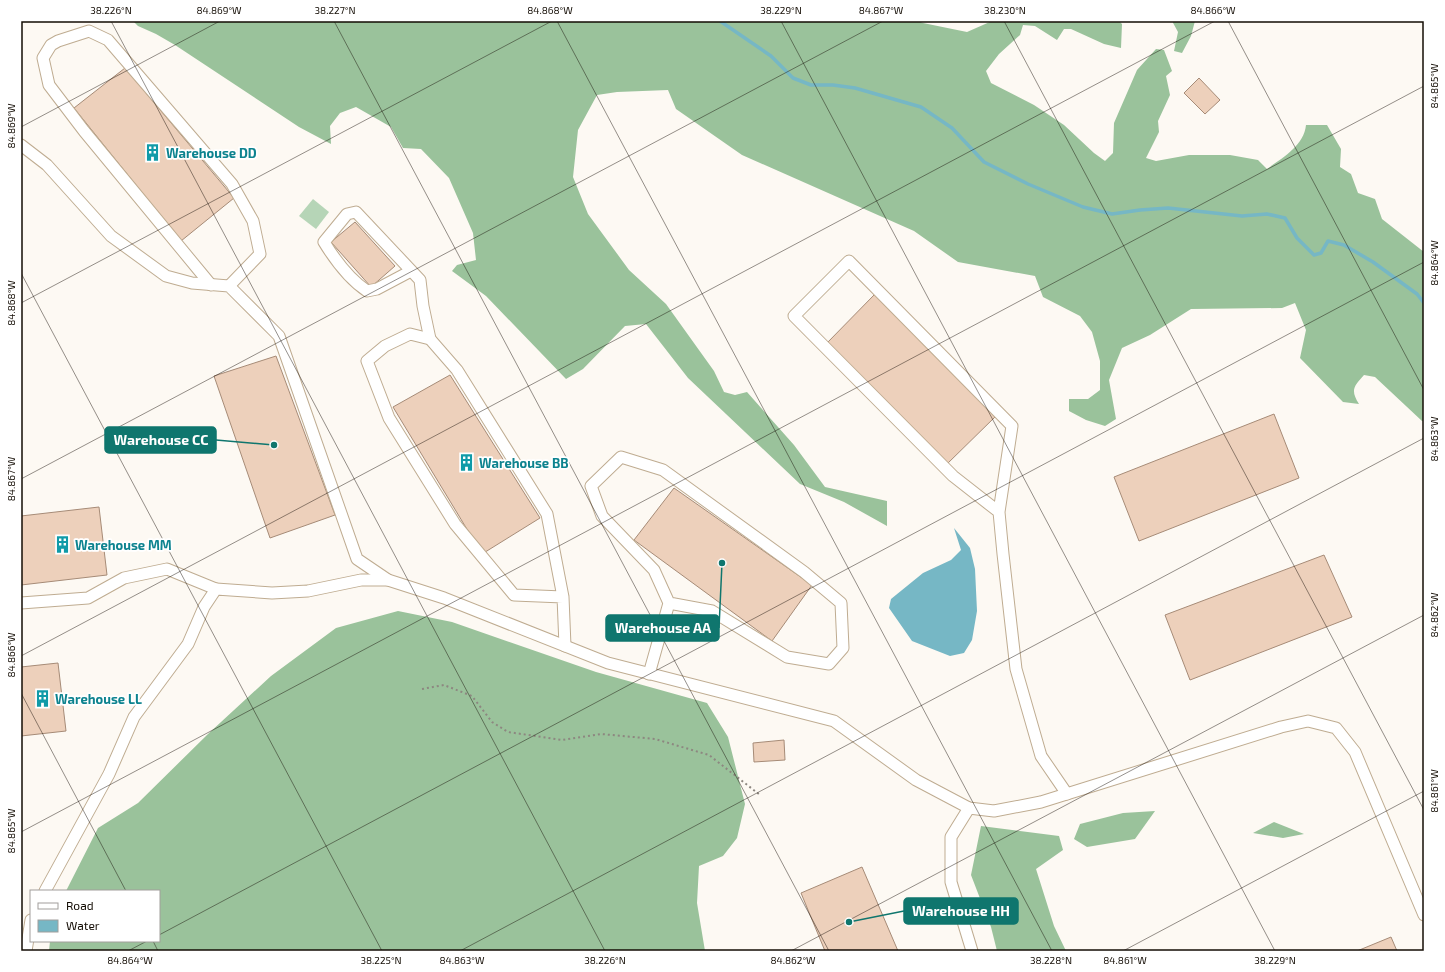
<svg xmlns="http://www.w3.org/2000/svg" width="1445" height="972" font-family="'Exo 2',sans-serif">
<style>
.green{fill:#b6d5b7}
.forest{fill:#9ac29b}
.water{fill:#76b7c5}
.lines{fill:none;stroke-linecap:round;stroke-linejoin:round}
.stream{stroke:#76b7c5;stroke-width:3.5}
.building{fill:#edd0bb;stroke:#a68b77}
.minor-casing{stroke:#bfac91;stroke-width:13}
.path{stroke:#8d8780;stroke-width:2;stroke-dasharray:2 3;stroke-linecap:butt}
.minor{stroke:#fff;stroke-width:11}
.ticks{fill:none;stroke:#130c04;stroke-width:1;stroke-opacity:0.45}
.labels{text-anchor:middle;stroke-width:3.5;stroke-linejoin:round;paint-order:stroke}
.culture-label{font-size:13px;font-weight:bold;fill:#0d838f;stroke:#fff;text-anchor:start}
.leader{fill:none;stroke:#0f766e;stroke-width:1.5}
.callout-dot{fill:#0f766e;stroke:#fff;stroke-width:1.5}
.callout{fill:#0f766e;stroke:#0f766e;stroke-width:1.5}
.callout-label{font-size:14px;text-anchor:middle;font-weight:bold;fill:#fff}
.neatline{fill:none;stroke:#130c04;stroke-width:1.5}
.ticks-label{font-size:10px;text-anchor:middle;fill:#130c04}
</style>
<rect width="100%" height="100%" fill="#fdf9f3"/>
<polygon class="green" points="313,199 329,212 316,229 299,216"/>
<g class="forest">
<path d="M 133,21 L 918,21 L 923,23 L 967,32 L 992,21 L 1119,21 L 1122,24 L 1121,48 L 1104,44 L 1071,29 L 1064,29 L 1057,40 L 1035,26 L 1023,25 L 1020,35 L 999,54 L 986,71 L 991,83 L 1034,105 L 1064,125 L 1094,153 L 1105,161 L 1113,153 L 1114,123 L 1137,70 L 1156,49 L 1164,50 L 1172,71 L 1166,76 L 1170,95 L 1158,121 L 1159,132 L 1146,158 L 1156,161 L 1189,155 L 1230,155 L 1258,160 L 1267,169 C 1282,158 1304,146 1306,125 L 1327,125 L 1341,149 L 1340,167 L 1351,174 L 1358,193 L 1375,199 L 1382,219 L 1424,252 L 1424,421 L 1422,421 L 1375,377 L 1364,375 C 1354,386 1350,390 1359,404 L 1343,402 L 1300,358 L 1306,330 L 1295,303 L 1282,308 L 1191,309 L 1150,335 L 1122,348 L 1109,380 L 1116,419 L 1105,426 L 1086,420 L 1069,411 L 1069,399 L 1088,399 L 1100,390 L 1100,361 L 1092,332 L 1080,316 L 1043,297 L 1035,276 L 958,262 L 914,231 L 742,155 L 676,109 L 668,90 L 617,92 L 597,95 L 578,130 L 573,177 L 588,214 L 629,270 L 666,304 L 714,371 L 724,392 L 735,395 L 747,392 L 794,445 L 825,487 L 887,501 L 887,526 L 844,502 L 800,484 L 688,378 L 646,324 L 625,326 L 583,369 L 566,379 L 486,296 L 452,271 L 457,265 L 476,260 L 473,233 L 449,178 L 421,149 L 403,148 L 391,127 L 356,107 L 340,113 L 330,126 L 331,144 L 299,127 L 175,45 L 156,34 L 138,26 Z"/>
<polygon points="1172,21 1195,21 1191,36 1182,53 1174,51 1178,32"/>
<polygon points="398,611 452,622 596,672 707,703 728,737 745,804 737,838 723,856 699,866 697,903 705,951 49,951 50,941 159,941 159,891 66,891 98,828 138,803 208,734 271,676 336,628"/>
<polygon points="1155,811 1135,839 1087,847 1074,839 1080,824 1123,813"/>
<polygon points="1274,822 1304,834 1283,838 1253,833"/>
<polygon points="981,826 1059,836 1063,850 1036,869 1054,926 1066,951 997,951 991,927 971,875"/>
</g>
<polygon class="water" points="954,528 970,548 975,569 977,611 972,640 964,653 950,656 912,641 889,608 891,599 923,573 951,560 961,550"/>
<g class="lines">
<polyline class="stream" points="720,21 771,56 793,78 811,85 833,85 855,88 921,107 952,128 984,162 1028,184 1083,207 1112,214 1140,210 1168,208 1242,216 1267,214 1285,218 1297,238 1314,255 1321,253 1328,241 1344,245 1373,262 1417,294 1424,303"/>
</g>
<g class="building">
<polygon points="125,68 234,198 181,241 74,108"/>
<polygon points="1199,78 1220,100 1205,114 1184,93"/>
<polygon points="355,222 395,266 371,287 331,242"/>
<polygon points="875,294 996,416 947,464 827,343"/>
<polygon points="276,356 335,515 270,538 214,376"/>
<polygon points="450,375 540,518 482,554 393,407"/>
<polygon points="1274,414 1299,478 1139,541 1114,477"/>
<polygon points="674,488 812,585 772,641 634,540"/>
<polygon points="99,507 107,575 21,585 21,516"/>
<polygon points="1324,555 1352,617 1190,680 1165,615"/>
<polygon points="58,663 66,731 21,736 21,667"/>
<polygon points="784,740 785,760 754,762 753,743"/>
<polygon points="862,867 898,951 825,951 801,893"/>
<polygon points="1391,937 1397,951 1357,951"/>
</g>
<g class="lines">
<defs>
<g id="minor">
<polyline points="21,145 47,165 111,236 166,276 192,283 229,286 279,336 357,559 388,580"/>
<path d="M 411,271 L 377,289 L 367,291 C 349,279 335,260 324,242 L 347,214 L 356,212 L 420,280 L 423,306 L 430,339"/>
<polyline points="211,285 84,131 49,85 43,58 51,45 58,41 89,31 108,40 232,184 253,221 260,254 229,286"/>
<polyline points="999,512 953,476 794,316 849,261 1012,426 999,512 1003,554 1016,669 1041,756 1067,794"/>
<polyline points="563,597 514,595 455,524 389,418 367,361 385,346 410,334 430,339 457,370 547,514 563,597 565,646"/>
<polyline points="21,603 88,598 124,578 167,569 216,589"/>
<polyline points="649,674 669,603 654,570 602,516 591,486 621,457 663,470 804,572 841,603 843,648 829,664 787,657 712,611 669,603"/>
<polyline points="969,808 951,837 951,882 972,951"/>
<polyline points="45,891 109,774 134,717 188,644 204,607 216,589 272,593 308,591 361,580 388,580 444,598 608,663 834,721 916,780 969,808 994,811 1041,802 1281,727 1308,721 1336,728 1355,752 1424,915"/>
<polyline points="26,951 31,920"/>
</g>
</defs>
<use href="#minor" class="minor-casing"/>
<polyline class="path" points="422,689 444,685 472,696 492,722 508,732 562,740 601,734 655,739 709,755 760,795"/>
<use href="#minor" class="minor"/>
</g>
<path class="ticks" d="M 111,21 L 605,951M 334,21 L 829,951M 557,21 L 1052,951M 781,21 L 1275,951M 1004,21 L 1424,810M 1228,21 L 1424,390M 21,127 L 220,21M 21,273 L 382,951M 21,303 L 552,21M 21,479 L 883,21M 21,656 L 1215,21M 21,693 L 126,891M 21,832 L 1424,86M 159,935 L 1424,262M 153,941 L 158,951M 128,951 L 147,941M 460,951 L 1424,438M 791,951 L 1424,615M 1123,951 L 1424,791"/>
<defs>
<symbol id="building-bare" viewBox="-9 -9 18 18"><path d="M-4-6H4V6H1V3H-1V6H-4ZM-2.5-4.3h1.7v1.8h-1.7ZM.8-4.3h1.7v1.8H.8ZM-2.5-1h1.7V.8h-1.7ZM.8-1h1.7V.8H.8Z" fill="#0f9aa8" stroke="#fff" stroke-width="2.5" paint-order="stroke"/></symbol>
</defs>
<g fill-rule="evenodd">
<use href="#building-bare" x="140" y="140" width="25" height="25"/>
<use href="#building-bare" x="454" y="450" width="25" height="25"/>
<use href="#building-bare" x="50" y="532" width="25" height="25"/>
<use href="#building-bare" x="30" y="686" width="25" height="25"/>
</g>
<g class="labels">
<g class="culture-label">
<text x="166" y="158">Warehouse DD</text>
<text x="479" y="468">Warehouse BB</text>
<text x="75" y="550">Warehouse MM</text>
<text x="55" y="704">Warehouse LL</text>
</g>
</g>
<path class="leader" d="M274 445L216 440M722 563L719 628M849 922L904 911"/>
<g class="callout-dot">
<circle cx="274" cy="445" r="4"/>
<circle cx="722" cy="563" r="4"/>
<circle cx="849" cy="922" r="4"/>
</g>
<g class="callout">
<rect x="105" y="427" width="111" height="26" rx="4"/>
<rect x="606" y="615" width="113" height="26" rx="4"/>
<rect x="904" y="898" width="114" height="26" rx="4"/>
</g>
<g class="callout-label">
<text x="161" y="445">Warehouse CC</text>
<text x="663" y="633">Warehouse AA</text>
<text x="961" y="916">Warehouse HH</text>
</g>
<rect width="1445" height="972" fill="none" stroke="#ffffff" stroke-width="44"/>
<rect x="30" y="890" width="130" height="52" fill="#ffffff" stroke="#a19e9b"/>
<rect x="38" y="903" width="20" height="6" fill="#ffffff" stroke="#a19e9b"/>
<text x="66" y="910" font-size="12" fill="#130c04">Road</text>
<rect x="38" y="920" width="20" height="12" fill="#76b7c5" stroke="#a19e9b"/>
<text x="66" y="930" font-size="12" fill="#130c04">Water</text>
<rect x="22" y="22" width="1401" height="928" class="neatline"/>
<g class="ticks-label">
<text x="111" y="14">38.226°N</text>
<text x="219" y="14">84.869°W</text>
<text x="335" y="14">38.227°N</text>
<text x="550" y="14">84.868°W</text>
<text x="781" y="14">38.229°N</text>
<text x="881" y="14">84.867°W</text>
<text x="1005" y="14">38.230°N</text>
<text x="1213" y="14">84.866°W</text>
<text transform="translate(1434 86) rotate(-90)" y="4">84.865°W</text>
<text transform="translate(11 126) rotate(-90)" y="4">84.869°W</text>
<text transform="translate(1434 263) rotate(-90)" y="4">84.864°W</text>
<text transform="translate(11 303) rotate(-90)" y="4">84.868°W</text>
<text transform="translate(1434 439) rotate(-90)" y="4">84.863°W</text>
<text transform="translate(11 479) rotate(-90)" y="4">84.867°W</text>
<text transform="translate(1434 615) rotate(-90)" y="4">84.862°W</text>
<text transform="translate(11 655) rotate(-90)" y="4">84.866°W</text>
<text transform="translate(1434 791) rotate(-90)" y="4">84.861°W</text>
<text transform="translate(11 831) rotate(-90)" y="4">84.865°W</text>
<text x="130" y="964">84.864°W</text>
<text x="381" y="964">38.225°N</text>
<text x="462" y="964">84.863°W</text>
<text x="605" y="964">38.226°N</text>
<text x="793" y="964">84.862°W</text>
<text x="1051" y="964">38.228°N</text>
<text x="1125" y="964">84.861°W</text>
<text x="1275" y="964">38.229°N</text>
</g>
</svg>
